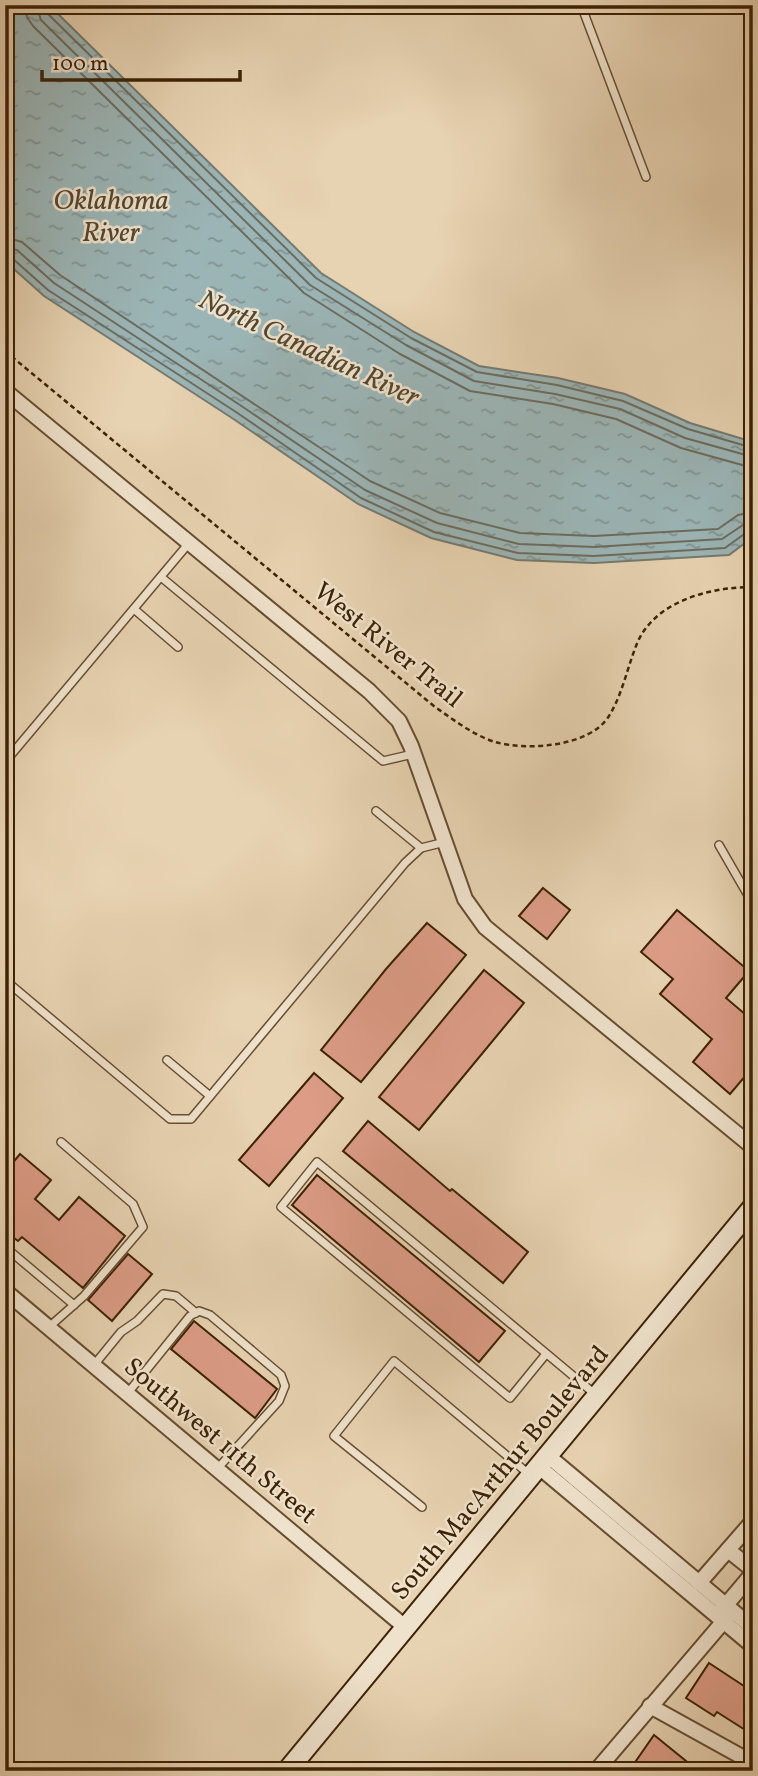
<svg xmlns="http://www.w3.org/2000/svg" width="758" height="1776" font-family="Vollkorn,serif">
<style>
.water{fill:url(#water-ripples);stroke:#757a6f;stroke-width:2}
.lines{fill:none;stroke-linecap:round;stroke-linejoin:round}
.shore{stroke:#6c6c5d;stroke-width:2}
.building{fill:#dc9c86;stroke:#3d2204;stroke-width:2}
.lane-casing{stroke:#684e2f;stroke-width:10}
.street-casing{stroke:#684e2f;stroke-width:18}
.secondary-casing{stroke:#3d2204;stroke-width:23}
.path{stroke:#3d2204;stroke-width:2.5;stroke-dasharray:5 3.5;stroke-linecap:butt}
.lane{stroke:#efe2cc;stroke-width:7}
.street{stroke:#efe2cc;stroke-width:14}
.secondary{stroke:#efe2cc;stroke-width:19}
.labels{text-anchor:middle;stroke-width:5;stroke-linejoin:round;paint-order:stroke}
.street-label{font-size:26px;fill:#3d2204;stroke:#efe2cc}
.water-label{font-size:28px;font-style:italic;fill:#544730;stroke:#efe2cc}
</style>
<defs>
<pattern id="water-ripples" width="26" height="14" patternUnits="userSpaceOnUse" patternTransform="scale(1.75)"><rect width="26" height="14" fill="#9bb5b6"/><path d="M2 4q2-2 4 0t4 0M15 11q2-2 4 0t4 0" fill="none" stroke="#809392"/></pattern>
</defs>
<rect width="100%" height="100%" fill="#e7d2b1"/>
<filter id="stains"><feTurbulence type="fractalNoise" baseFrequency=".00286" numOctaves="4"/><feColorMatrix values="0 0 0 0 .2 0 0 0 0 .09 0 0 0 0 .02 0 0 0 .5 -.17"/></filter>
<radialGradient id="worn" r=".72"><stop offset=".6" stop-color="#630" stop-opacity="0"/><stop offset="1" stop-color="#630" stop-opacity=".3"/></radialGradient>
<polygon class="water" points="5,5 49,5 321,273 414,332 479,366 558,378 625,394 690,423 753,442 753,537 729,555 594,563 517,560 431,538 358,504 232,418 44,296 5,261"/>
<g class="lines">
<g class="shore">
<polyline points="25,5 27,17 33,26 304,293 400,354 470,391 553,404 616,419 681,448 753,468"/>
<polyline points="36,5 41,20 310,285 406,345 474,381 555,394 620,409 685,438 753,457"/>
<polyline points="45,5 47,13 316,278 411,338 477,372 557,385 623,401 688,429 753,448"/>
<polyline points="5,237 22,242 60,275 370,481 440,513 520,533 594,536 718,529 738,515 753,512"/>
<polyline points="5,248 17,250 54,283 240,405 365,490 437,523 519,544 594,547 722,539 743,525 753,523"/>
<polyline points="5,256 12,258 48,290 236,412 361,498 434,532 518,553 594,556 725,548 747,532 753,531"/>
</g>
</g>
<g class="building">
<polygon points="543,888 570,910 547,939 519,916"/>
<polygon points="677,910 749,971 726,998 753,1021 753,1067 730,1094 693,1062 712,1039 660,994 673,979 641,952"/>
<polygon points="427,923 466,955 361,1082 321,1050 386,969"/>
<polygon points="484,970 524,1003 419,1130 379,1097"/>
<polygon points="314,1073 343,1098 269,1186 239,1160"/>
<polygon points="368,1121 450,1191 452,1189 528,1252 503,1283 343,1151"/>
<polygon points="20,1154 51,1180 35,1199 59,1220 79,1197 125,1236 83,1288 22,1237 18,1241 5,1231 5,1172"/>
<polygon points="317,1175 505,1331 479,1362 292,1205"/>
<polygon points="128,1254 152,1274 112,1321 88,1300"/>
<polygon points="194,1321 277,1389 255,1418 171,1349"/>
<polygon points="709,1663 753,1692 753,1735 717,1712 714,1716 686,1698"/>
<polygon points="654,1735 686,1761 678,1771 629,1771"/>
</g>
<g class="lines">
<defs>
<g id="lane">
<polyline points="581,5 646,177"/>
<polyline points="161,577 383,761 413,754"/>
<polyline points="134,609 178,647"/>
<polyline points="5,762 189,543"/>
<polyline points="376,811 421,848"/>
<polyline points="719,845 753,904"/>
<polyline points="5,980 170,1119 191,1119 405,863 421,848 445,842"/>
<polyline points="167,1060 210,1096"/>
<polyline points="5,1258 11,1252 74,1305"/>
<polyline points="49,1327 84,1296 143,1227 133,1204 61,1142"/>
<polyline points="546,1354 510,1398 281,1207 317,1162 596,1395"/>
<polyline points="94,1365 121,1332 137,1321 163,1294 176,1296 196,1313"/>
<polyline points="127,1394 190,1316 199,1311 210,1315 281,1375 285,1386 279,1401 217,1469"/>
<polyline points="422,1507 334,1436 394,1361 530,1475"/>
</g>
<g id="street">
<polyline points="5,391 369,691 399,721 411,746 465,899 485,927 753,1147"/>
<polyline points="5,1291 405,1627"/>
<polyline points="547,1455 753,1628"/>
<polyline points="538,1466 753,1646"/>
<polyline points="728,1550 753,1570"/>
<polyline points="699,1583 753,1521"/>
<polyline points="720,1612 753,1573"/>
<polyline points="650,1706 753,1763"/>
<polyline points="596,1771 729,1615"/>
</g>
<polyline id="secondary" points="287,1771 753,1207"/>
</defs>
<use href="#lane" class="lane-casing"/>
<use href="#street" class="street-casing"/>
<use href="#secondary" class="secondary-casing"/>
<path class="path" d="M 5,351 L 435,707 C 454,720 473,735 495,742 C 527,751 590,747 609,716 C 622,695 627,669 636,646 C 653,601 710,587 753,587"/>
<use href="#lane" class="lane"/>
<use href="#street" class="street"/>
<use href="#secondary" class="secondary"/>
</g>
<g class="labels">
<g class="street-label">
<text transform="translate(389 644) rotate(39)" y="9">West River Trail</text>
<text transform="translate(221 1440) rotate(40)" y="9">Southwest 11th Street</text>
<text transform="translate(499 1472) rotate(-50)" y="9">South MacArthur Boulevard</text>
</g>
<g class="water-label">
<text x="111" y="209">Oklahoma<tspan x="111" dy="32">River</tspan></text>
<text transform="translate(310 347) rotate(25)" y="10">North Canadian River</text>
</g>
</g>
<rect width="758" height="1776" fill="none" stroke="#e7d2b1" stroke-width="28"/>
<rect x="7" y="7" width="744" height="1762" fill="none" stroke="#3d2204" stroke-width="3.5"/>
<rect x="14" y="14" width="730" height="1748" fill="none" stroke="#3d2204" stroke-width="2"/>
<path d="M42 70v10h198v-10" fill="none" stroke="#3d2204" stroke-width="3.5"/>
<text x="52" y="70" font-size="21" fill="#3d2204" stroke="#efe2cc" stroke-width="5" paint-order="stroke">100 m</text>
<rect width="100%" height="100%" filter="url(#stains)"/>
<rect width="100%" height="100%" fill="url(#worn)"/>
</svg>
